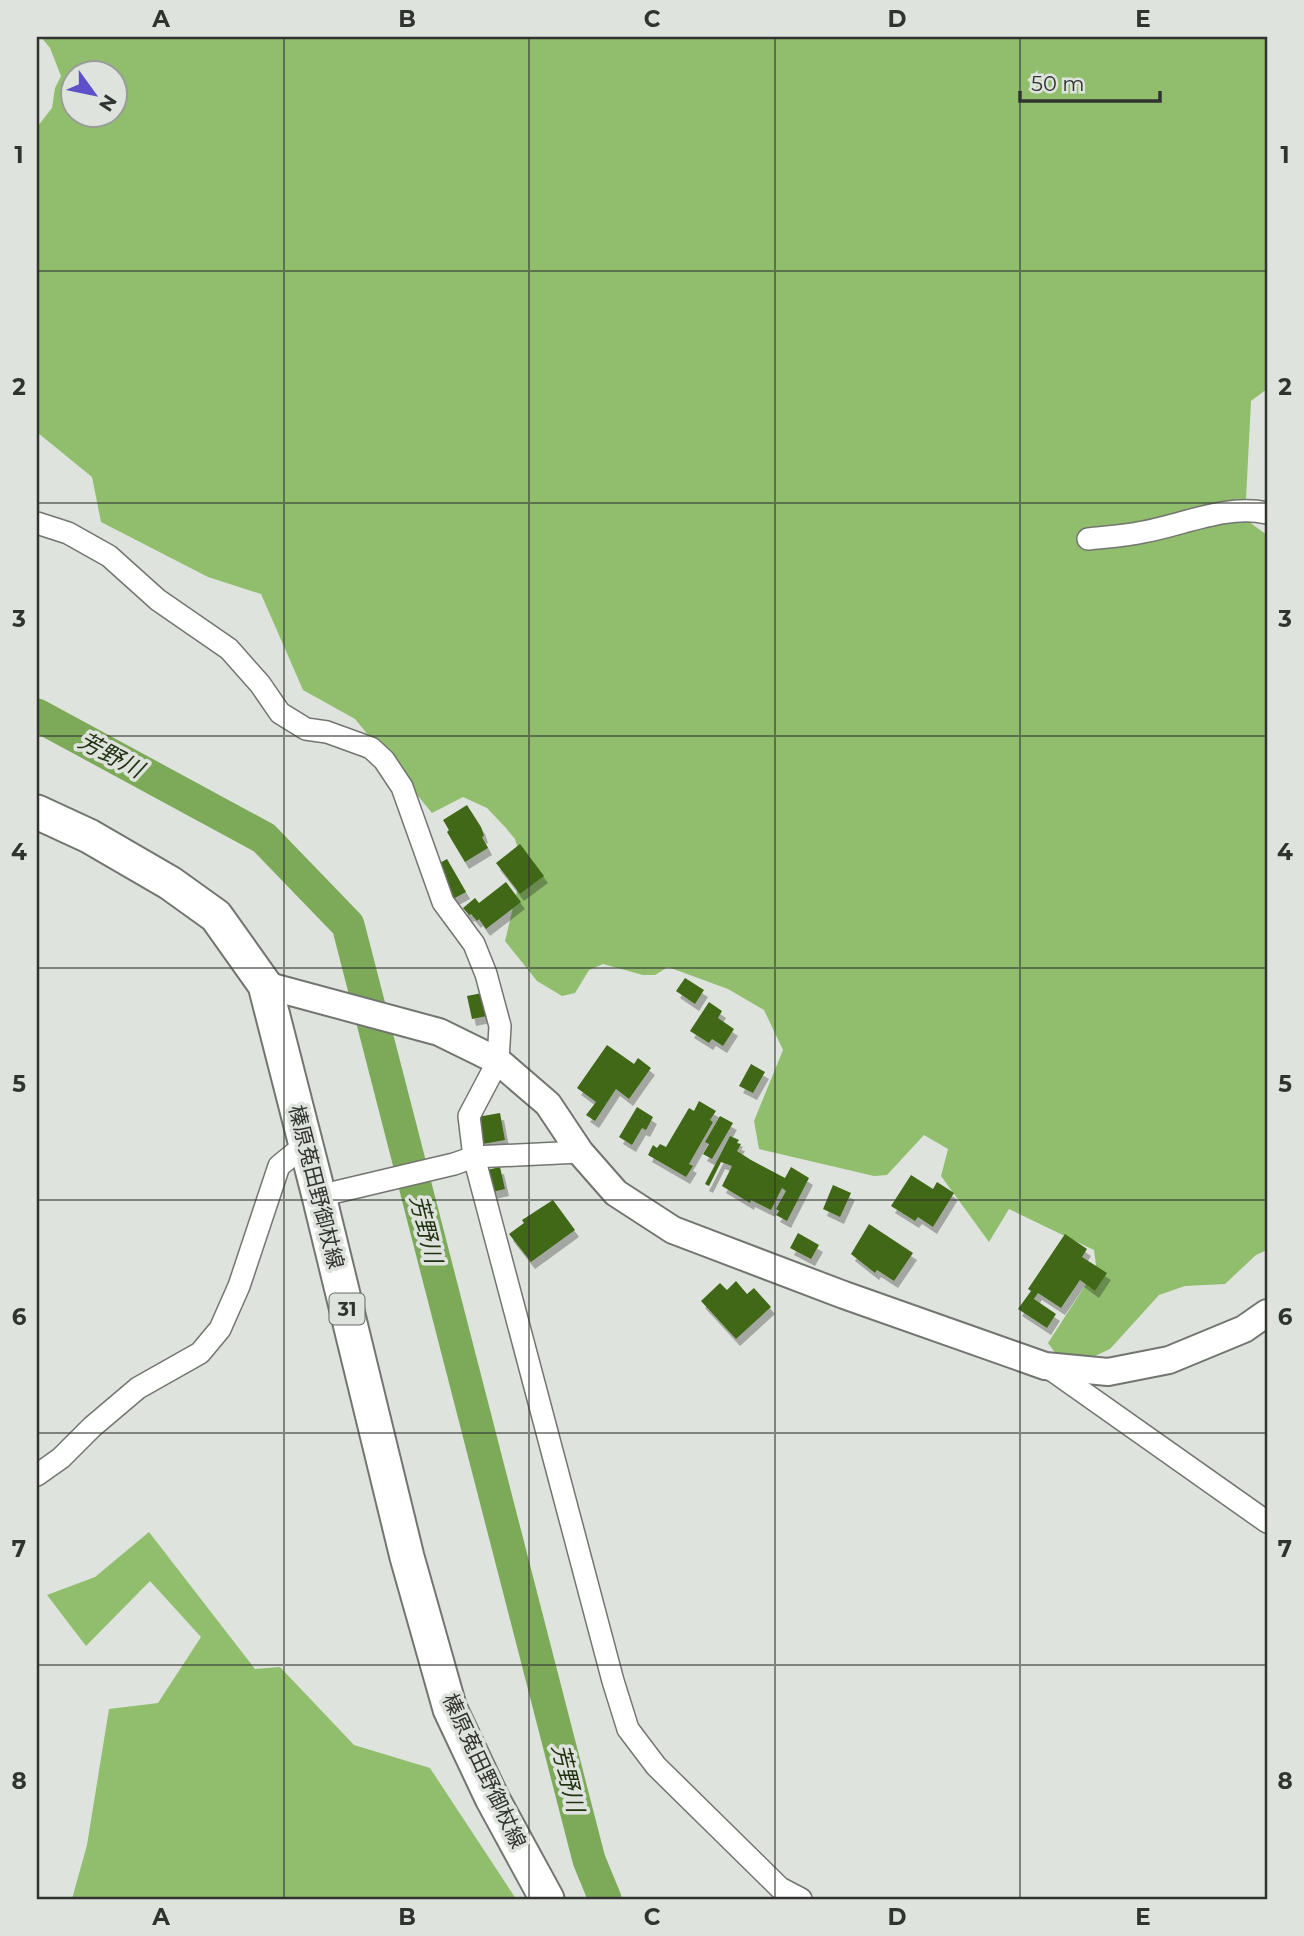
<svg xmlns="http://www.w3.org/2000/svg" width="1304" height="1936" font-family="Montserrat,'Noto Sans JP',sans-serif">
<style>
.forest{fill:#90be6d;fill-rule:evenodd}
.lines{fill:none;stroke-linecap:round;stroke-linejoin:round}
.river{stroke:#7caa59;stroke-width:33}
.building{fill:#3f6815;filter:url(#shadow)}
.minor-casing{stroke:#727570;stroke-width:24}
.tertiary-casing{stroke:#727570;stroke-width:30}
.primary-casing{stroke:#727570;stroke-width:37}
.minor{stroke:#fff;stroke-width:21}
.tertiary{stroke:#fff;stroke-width:26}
.primary{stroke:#fff;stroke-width:33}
.grid{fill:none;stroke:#313330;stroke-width:2;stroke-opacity:0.55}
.labels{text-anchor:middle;stroke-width:7;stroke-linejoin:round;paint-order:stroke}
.shield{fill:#dfe3dd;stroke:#656864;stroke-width:2}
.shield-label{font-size:19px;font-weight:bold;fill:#313330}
.street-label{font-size:21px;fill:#313330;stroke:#dfe3dd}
.water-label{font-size:23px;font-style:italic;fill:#1f3110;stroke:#dfe3dd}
.neatline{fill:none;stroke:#313330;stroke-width:2.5}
.grid-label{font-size:23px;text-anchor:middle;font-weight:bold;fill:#313330}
</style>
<defs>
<filter id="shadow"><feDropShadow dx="4" dy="7" stdDeviation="0" flood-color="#0004"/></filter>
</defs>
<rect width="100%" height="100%" fill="#dfe3dd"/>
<g class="forest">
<path d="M 41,37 L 1267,37 L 1267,389 L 1251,401 L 1245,519 L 1267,535 L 1267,1250 L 1256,1255 L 1225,1284 L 1185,1286 L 1159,1295 L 1110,1349 L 1084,1361 L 1056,1354 L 1048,1343 L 1090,1278 L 1096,1265 L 1094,1250 L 1009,1209 L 989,1242 L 941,1176 L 948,1149 L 924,1135 L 887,1175 L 874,1176 L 759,1149 L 754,1121 L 783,1050 L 764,1010 L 728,989 L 668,967 L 655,975 L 643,975 L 603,964 L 589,970 L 575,993 L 562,996 L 537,981 L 505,941 L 523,866 L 515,839 L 506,828 L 487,808 L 463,797 L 432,813 L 355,719 L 303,690 L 261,594 L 208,577 L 101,522 L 92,477 L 38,433 L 37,127 L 52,108 L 55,88 L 61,76 L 50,48 ZM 74,74 L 116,74 L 116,116 L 74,116 Z"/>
<polygon points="149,1532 255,1669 280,1667 354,1745 430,1768 516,1899 72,1899 87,1845 109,1709 158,1703 201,1637 150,1581 86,1646 47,1595 95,1577"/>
</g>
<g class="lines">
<polyline class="river" points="37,715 264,838 348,925 589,1860 605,1899"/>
</g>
<g class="building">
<polygon points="467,805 481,827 484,836 482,837 488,848 465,862 447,832 449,830 443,820"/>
<polygon points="520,844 544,876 520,894 496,863"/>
<polygon points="447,859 466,892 453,899 434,866"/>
<polygon points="506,882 521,902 486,929 479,919 477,921 471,914 469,915 463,908 475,898 479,903"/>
<polygon points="685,978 704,990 695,1004 676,991"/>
<polygon points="482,993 487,1016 472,1019 467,996"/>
<polygon points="709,1002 722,1011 718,1018 734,1029 723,1046 712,1039 709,1043 690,1031"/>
<polygon points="607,1045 634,1064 638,1058 651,1068 629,1099 616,1089 595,1121 586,1115 596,1102 577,1088"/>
<polygon points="751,1064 765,1072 753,1093 739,1086"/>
<polygon points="699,1101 716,1111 710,1120 713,1122 689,1164 693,1166 686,1177 648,1155 653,1145 657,1148 660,1144 666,1147 689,1108 694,1111"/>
<polygon points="637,1107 653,1117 646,1130 642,1128 632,1145 619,1137"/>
<polygon points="500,1113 505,1140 483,1144 477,1117"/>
<polygon points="720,1116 733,1123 712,1159 703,1154 709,1144 705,1142"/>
<polygon points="730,1136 739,1140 737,1143 741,1144 737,1151 751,1160 785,1178 791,1167 809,1178 787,1221 776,1215 779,1211 776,1209 786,1191 782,1188 771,1210 751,1200 750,1203 722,1186 732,1166 721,1162 709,1186 705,1184"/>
<polygon points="500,1167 505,1189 492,1192 487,1170"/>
<polygon points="911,1175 933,1189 937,1182 954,1193 933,1227 918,1217 915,1221 891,1206"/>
<polygon points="833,1185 851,1193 840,1217 823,1209"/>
<polygon points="553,1200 575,1230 531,1262 509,1234 524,1223 522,1220"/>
<polygon points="869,1224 913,1253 894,1281 877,1270 875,1273 851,1254"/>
<polygon points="798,1233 819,1245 811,1259 790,1248"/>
<polygon points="1065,1234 1087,1249 1082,1257 1107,1273 1095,1291 1080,1280 1061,1308 1038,1293 1034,1299 1056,1314 1047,1328 1018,1309 1031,1291 1028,1289"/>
<polygon points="736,1281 747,1294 754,1288 771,1307 736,1339 701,1301 720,1283 727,1290"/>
</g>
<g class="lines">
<defs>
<g id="minor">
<polyline points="37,523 68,533 109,556 158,600 229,649 260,684 280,713 306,729 327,732 371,748 384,760 402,787 443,902 474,944 486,974 500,1026 498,1061 469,1116 474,1157 613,1681 628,1729 656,1766 780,1888 801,1899"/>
<path d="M 1088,539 C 1106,537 1125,536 1143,532 C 1183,525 1226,504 1267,513"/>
<polyline points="319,1196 454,1164 474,1157 580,1152"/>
<polyline points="1046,1366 1267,1522"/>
<polyline points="37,1475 61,1458 92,1427 138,1388 200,1353 220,1329 239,1286 279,1166 306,1144"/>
</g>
<polyline id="tertiary" points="265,985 439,1032 498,1061 548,1104 580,1152 616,1193 673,1230 844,1295 1045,1366 1108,1372 1169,1360 1244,1329 1267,1313"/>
<polyline id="primary" points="37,812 89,836 170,883 216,916 265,985 319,1196 407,1557 450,1709 492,1798 547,1899"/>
</defs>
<use href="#minor" class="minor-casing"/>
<use href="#tertiary" class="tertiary-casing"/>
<use href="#primary" class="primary-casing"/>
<use href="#minor" class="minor"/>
<use href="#tertiary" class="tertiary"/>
<use href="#primary" class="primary"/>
</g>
<path class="grid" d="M 284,37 L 284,1899M 529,37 L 529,1899M 775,37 L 775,1899M 1020,37 L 1020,1899M 37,271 L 1267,271M 37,503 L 1267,503M 37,736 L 1267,736M 37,968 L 1267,968M 37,1200 L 1267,1200M 37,1433 L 1267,1433M 37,1665 L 1267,1665"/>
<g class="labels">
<rect class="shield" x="329.5" y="1293.5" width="35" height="31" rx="5"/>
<g class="shield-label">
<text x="347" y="1316">31</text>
</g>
<g class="street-label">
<text transform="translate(316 1187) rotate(76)" y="7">榛原菟田野御杖線</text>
<text transform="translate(484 1771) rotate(65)" y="7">榛原菟田野御杖線</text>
</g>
<g class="water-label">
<text transform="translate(111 755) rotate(28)" y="8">芳野川</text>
<text transform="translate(426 1229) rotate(76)" y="8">芳野川</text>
<text transform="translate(568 1778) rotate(76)" y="8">芳野川</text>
</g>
</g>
<rect width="1304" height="1936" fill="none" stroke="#dfe3dd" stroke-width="77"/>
<g transform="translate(94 94) rotate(123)"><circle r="33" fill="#dfe3dd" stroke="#999d98" stroke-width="2"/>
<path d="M0-5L12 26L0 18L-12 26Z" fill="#5e50c9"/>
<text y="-10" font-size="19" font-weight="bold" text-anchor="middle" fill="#313330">N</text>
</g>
<path d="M1020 91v10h140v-10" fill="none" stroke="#313330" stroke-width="3.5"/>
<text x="1031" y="91" font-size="21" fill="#313330" stroke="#dfe3dd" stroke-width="5" paint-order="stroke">50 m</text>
<rect x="38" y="38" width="1228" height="1860" class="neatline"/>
<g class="grid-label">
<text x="161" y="27">A</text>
<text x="407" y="27">B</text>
<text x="652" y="27">C</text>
<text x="897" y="27">D</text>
<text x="1143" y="27">E</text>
<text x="19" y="163">1</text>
<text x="1285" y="163">1</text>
<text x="19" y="395">2</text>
<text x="1285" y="395">2</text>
<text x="19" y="627">3</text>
<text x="1285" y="627">3</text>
<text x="19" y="860">4</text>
<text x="1285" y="860">4</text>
<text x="19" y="1092">5</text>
<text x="1285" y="1092">5</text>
<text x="19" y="1325">6</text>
<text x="1285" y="1325">6</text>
<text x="19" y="1557">7</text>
<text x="1285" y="1557">7</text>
<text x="19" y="1789">8</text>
<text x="1285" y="1789">8</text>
<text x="161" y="1925">A</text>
<text x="407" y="1925">B</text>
<text x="652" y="1925">C</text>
<text x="897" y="1925">D</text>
<text x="1143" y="1925">E</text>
</g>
</svg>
